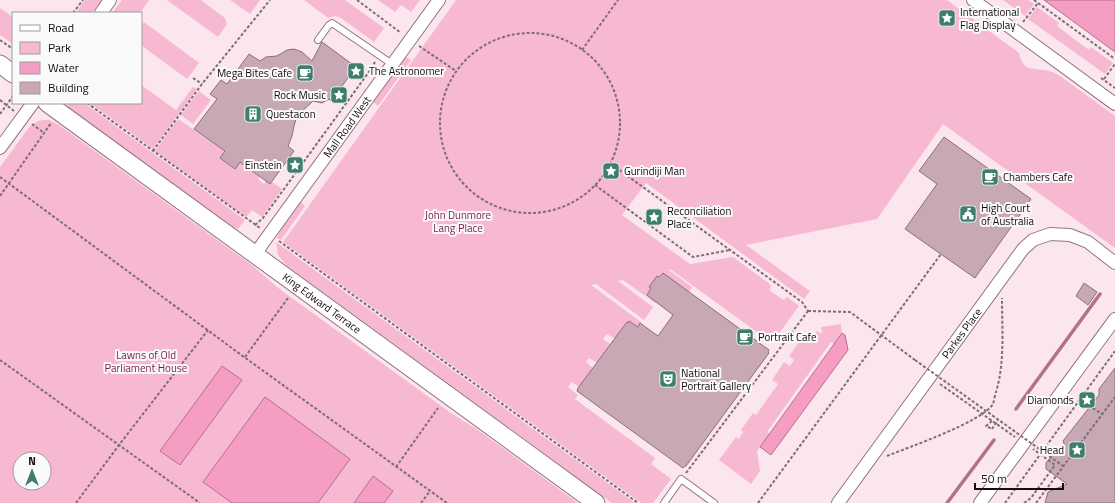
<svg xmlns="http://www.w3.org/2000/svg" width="1115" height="503" font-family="'Titillium Web',sans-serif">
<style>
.green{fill:#f7b8d2;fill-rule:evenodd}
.water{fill:#f69dc3;stroke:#b3718d}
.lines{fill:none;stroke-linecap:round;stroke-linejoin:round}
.stream{stroke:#b3718d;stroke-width:3.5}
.building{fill:#c9a8b5;stroke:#8c6e7a}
.service-casing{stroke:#937480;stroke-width:8}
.minor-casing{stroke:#937480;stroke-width:14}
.secondary-casing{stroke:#937480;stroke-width:19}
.path{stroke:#7e6e74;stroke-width:2;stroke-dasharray:3 2;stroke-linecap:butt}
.service{stroke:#fff;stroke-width:6}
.minor{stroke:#fff;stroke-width:12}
.secondary{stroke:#fff;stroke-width:17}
.path-bridge{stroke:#7e6e74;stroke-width:2;stroke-dasharray:3 2;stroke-linecap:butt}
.labels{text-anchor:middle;stroke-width:4;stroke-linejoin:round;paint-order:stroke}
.poi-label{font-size:11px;fill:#160b0f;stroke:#fafafa;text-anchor:start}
.street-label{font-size:11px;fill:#160b0f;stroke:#fafafa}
.park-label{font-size:11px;fill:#7d174e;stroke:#fafafa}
</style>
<rect width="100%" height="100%" fill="#fce6ee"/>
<g class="green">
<polygon points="85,0 102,0 92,13 76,13"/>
<polygon points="122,0 149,0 140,13 112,13"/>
<polygon points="167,0 201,0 225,18 227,24 218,37"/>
<polygon points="230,0 260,0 250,14"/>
<polygon points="304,0 345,0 384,28 374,42 341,18 335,16 328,18"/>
<polygon points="378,0 420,0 411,12 401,5 395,12"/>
<path d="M 456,0 L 947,0 L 1019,53 C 1023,71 1030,68 1045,70 C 1051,71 1055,73 1060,76 L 1115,116 L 1115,248 L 943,124 L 877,219 L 746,245 L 810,291 L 804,299 L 646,183 L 622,215 L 690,264 L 733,257 L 771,285 L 770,291 L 784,300 L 787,297 L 799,306 L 772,343 L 670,269 L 669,270 L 692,287 L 689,292 L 660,275 L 650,287 L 651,288 L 647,295 L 656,302 L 655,303 L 623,280 L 618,281 L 653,307 L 644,320 L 596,284 L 591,285 L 641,322 L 638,327 L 629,321 L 628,323 L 627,322 L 615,339 L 607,334 L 603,339 L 612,345 L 609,346 L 597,363 L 589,358 L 586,362 L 594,369 L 579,387 L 572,382 L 568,387 L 578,395 L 575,399 L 655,458 L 651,464 L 671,479 L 653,503 L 641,503 L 283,242 Z"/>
<polygon points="1003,0 1028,0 1034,4 1025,16"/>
<polygon points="1037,7 1059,23 1057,26 1089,50 1091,47 1113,63 1105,74 1028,19"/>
<polygon points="0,8 13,17 13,44 0,35"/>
<polygon points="144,22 199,63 187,79 141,45 141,26"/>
<polygon points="406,57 411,60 378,106 373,102"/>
<polygon points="141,85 176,110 193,87 197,89 153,149 90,103 141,103"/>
<polygon points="199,91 211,100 193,124 181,115"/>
<polygon points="70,103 84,103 245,220 238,229 231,226 67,107"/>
<polygon points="178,119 225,151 220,158 234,169 240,162 260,176 258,179 264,184 266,181 270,184 272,182 282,189 262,217 252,210 246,217 155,151"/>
<path d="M 43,120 L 49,120 L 59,125 L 253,266 L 277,287 L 296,301 L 451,413 L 478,430 L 578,503 L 0,503 L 0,167 L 30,126 L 38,121 ZM 20,459 L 44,459 L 44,483 L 20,483 Z"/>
<polygon points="301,202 305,206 281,240 277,238 279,233"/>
<polygon points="276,242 635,503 612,503 287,266 278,255"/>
<polygon points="841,324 842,333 834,344 831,342 767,432 770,434 757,451 760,471 751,484 719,460 736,437 739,439 743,432 741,430 753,413 756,415 778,384 772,380 784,362 790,366 794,360 789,356 802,338 809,343 817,331 822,334 821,327"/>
</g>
<g class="water">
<polygon points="1044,0 1115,0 1115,52"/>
<polygon points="842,333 845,335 848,350 771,455 760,447"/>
<polygon points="222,366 242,380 180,465 160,451"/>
<polygon points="265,397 350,459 318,503 232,503 203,482"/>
<polygon points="373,476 393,491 384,503 354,503"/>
</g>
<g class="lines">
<g class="stream">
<polyline points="1016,409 1100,294"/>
<polyline points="947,503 994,440"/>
</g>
</g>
<g class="building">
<polygon points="322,42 356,67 331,101 329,99 322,103 313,101 297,116 294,126 292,136 288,146 294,151 270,184 240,162 235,169 220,158 225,151 194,129 217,99 210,94 221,80 227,84 249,54 260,61 266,57 277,56 287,50 294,49 302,52 312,61"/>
<polygon points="944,137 1031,199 975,278 905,229 937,184 919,171"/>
<polygon points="663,273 769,350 768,352 769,353 686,466 685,466 683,468 577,391 578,388 627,322 628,323 629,321 638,327 640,323 658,336 673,315 647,295 651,288 649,287 657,276 659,277"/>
<polygon points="1084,283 1097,292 1088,305 1076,296"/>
<polygon points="1115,368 1115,503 1045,503 1048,492 1067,484 1046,469 1046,463 1056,451 1065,446 1063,441 1099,395 1099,389"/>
</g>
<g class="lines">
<defs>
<g id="service">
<polyline points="318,40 329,25 332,23 392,64"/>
<polyline points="664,503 681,479 714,503"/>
</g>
<g id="minor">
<polyline points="973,0 1115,104"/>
<polyline points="101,13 110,0"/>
<polyline points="0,148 33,103"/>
<path id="s1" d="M 255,254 L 439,0"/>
<path id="s2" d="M 838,503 L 1023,249 L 1033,240 L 1050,234 L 1070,235 L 1088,242 L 1115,263"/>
<polyline points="980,503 1115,319"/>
</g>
<g id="secondary">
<polyline points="0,64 13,74"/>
<path id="s3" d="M 47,103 L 596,503"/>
</g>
</defs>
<use href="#service" class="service-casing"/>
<use href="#minor" class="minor-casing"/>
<use href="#secondary" class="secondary-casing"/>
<g class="path">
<polyline points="357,0 401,33"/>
<polyline points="1034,0 1115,59"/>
<polyline points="73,13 83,0"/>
<polyline points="1023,22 1038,3"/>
<circle cx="530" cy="123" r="90"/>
<polyline points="0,40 13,49"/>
<polyline points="419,46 456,71"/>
<polyline points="582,50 618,0"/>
<polyline points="193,78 202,84"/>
<polyline points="1101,78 1115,88"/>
<polyline points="1104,79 1115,64"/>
<polyline points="0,100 14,111"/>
<polyline points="87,103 260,228"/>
<polyline points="0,114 13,96"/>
<polyline points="32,124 44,133"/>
<polyline points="153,151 202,84 270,0"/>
<polyline points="611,164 802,302 808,311"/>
<polyline points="0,177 244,357 447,503"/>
<polyline points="595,185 693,257 730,250"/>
<polyline points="0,196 51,123"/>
<polyline points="255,225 263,218 371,69 375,62"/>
<polyline points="279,241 638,503"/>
<polyline points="808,311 850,312 915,360"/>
<polyline points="245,357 288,298"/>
<polyline points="0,360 200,503"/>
<polyline points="940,384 1015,437"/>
<polyline points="1080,400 1102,414"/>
<polyline points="992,421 986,426 992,429"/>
<path d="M 887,456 C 909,447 982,422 993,404 C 994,401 995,395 996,392 C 1005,362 1002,329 1002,298"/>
<polyline points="396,467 438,408"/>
<polyline points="686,473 808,311"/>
<polyline points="76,503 119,445 208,330"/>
<polyline points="421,503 430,491"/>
<polyline points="758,503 941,254"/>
<polyline points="1005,503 1115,351"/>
<polyline points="1024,503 1031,498 1055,465 1033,449"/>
<polyline points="1036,503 1115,397"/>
</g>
<use href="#service" class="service"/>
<use href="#minor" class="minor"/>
<use href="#secondary" class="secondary"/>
<g class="path-bridge">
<polyline points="915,360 1063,466"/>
<polyline points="992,429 998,420"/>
</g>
</g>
<defs>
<symbol id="sight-square" viewBox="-11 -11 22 22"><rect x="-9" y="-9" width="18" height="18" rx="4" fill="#3e7e6c" stroke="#fafafa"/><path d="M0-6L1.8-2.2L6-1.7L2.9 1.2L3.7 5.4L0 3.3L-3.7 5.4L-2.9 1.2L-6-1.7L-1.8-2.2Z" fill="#fff"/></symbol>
<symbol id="cafe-square" viewBox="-11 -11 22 22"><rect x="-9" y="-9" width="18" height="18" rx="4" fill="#3e7e6c" stroke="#fafafa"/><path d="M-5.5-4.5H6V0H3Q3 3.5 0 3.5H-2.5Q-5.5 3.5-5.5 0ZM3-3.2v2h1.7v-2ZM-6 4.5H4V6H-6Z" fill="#fff"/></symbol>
<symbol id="building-square" viewBox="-11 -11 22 22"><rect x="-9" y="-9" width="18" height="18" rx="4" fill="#3e7e6c" stroke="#fafafa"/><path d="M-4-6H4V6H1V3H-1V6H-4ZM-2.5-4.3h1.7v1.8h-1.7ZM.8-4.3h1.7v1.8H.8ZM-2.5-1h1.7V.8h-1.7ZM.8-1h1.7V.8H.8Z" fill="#fff"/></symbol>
<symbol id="civic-square" viewBox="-11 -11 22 22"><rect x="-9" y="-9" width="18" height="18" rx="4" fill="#3e7e6c" stroke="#fafafa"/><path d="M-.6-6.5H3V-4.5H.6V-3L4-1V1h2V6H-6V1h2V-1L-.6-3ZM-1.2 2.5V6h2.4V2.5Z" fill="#fff"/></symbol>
<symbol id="theatre-square" viewBox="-11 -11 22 22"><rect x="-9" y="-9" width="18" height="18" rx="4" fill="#3e7e6c" stroke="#fafafa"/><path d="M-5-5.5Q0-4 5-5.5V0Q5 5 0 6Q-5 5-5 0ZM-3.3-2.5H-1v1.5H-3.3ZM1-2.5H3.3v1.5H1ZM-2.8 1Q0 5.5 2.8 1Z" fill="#fff"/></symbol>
</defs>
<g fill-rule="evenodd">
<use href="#sight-square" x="937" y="8" width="20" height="20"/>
<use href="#sight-square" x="346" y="61" width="20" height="20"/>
<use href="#cafe-square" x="295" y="63" width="20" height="20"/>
<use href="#sight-square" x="329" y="85" width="20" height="20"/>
<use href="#building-square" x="243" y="104" width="20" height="20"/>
<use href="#sight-square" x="285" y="155" width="20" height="20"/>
<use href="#sight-square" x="601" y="161" width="20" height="20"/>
<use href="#cafe-square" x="980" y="167" width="20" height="20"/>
<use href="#civic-square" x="958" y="204" width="20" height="20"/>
<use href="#sight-square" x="644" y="207" width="20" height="20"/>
<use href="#cafe-square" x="735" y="327" width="20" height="20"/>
<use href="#theatre-square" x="658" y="369" width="20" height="20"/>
<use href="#sight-square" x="1077" y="390" width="20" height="20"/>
<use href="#sight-square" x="1067" y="440" width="20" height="20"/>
</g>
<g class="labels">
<g class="poi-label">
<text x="960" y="16">International<tspan x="960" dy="13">Flag Display</tspan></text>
<text x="369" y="75">The Astronomer</text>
<text x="292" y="77" text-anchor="end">Mega Bites Cafe</text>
<text x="326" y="99" text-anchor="end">Rock Music</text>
<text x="266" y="118">Questacon</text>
<text x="282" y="169" text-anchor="end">Einstein</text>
<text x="624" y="175">Gurindiji Man</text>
<text x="1003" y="181">Chambers Cafe</text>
<text x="981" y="212">High Court<tspan x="981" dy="13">of Australia</tspan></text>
<text x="667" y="215">Reconciliation<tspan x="667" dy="13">Place</tspan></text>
<text x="758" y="341">Portrait Cafe</text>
<text x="681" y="377">National<tspan x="681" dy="13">Portrait Gallery</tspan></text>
<text x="1074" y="404" text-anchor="end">Diamonds</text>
<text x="1064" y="454" text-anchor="end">Head</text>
</g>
<g class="street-label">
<text dy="4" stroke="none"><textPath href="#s1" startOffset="157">Mall Road West</textPath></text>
<text dy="4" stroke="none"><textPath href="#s3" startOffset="340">King Edward Terrace</textPath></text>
<text dy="4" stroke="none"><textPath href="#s2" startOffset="210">Parkes Place</textPath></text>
</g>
<g class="park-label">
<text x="458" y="219">John Dunmore<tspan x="458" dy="13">Lang Place</tspan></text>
<text x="146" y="359">Lawns of Old<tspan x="146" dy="13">Parliament House</tspan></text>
</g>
</g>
<rect x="12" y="12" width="130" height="92" fill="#fafafa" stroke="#9f9a9c"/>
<rect x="20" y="25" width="20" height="6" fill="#ffffff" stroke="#9f9a9c"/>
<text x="48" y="32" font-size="12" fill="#160b0f">Road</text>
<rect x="20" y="42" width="20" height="12" fill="#f7b8d2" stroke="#9f9a9c"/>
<text x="48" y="52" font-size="12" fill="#160b0f">Park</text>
<rect x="20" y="62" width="20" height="12" fill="#f69dc3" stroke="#9f9a9c"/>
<text x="48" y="72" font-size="12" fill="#160b0f">Water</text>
<rect x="20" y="82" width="20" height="12" fill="#c9a8b5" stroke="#9f9a9c"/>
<text x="48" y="92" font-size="12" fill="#160b0f">Building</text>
<g transform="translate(32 471)"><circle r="19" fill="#fafafa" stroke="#9f9a9c"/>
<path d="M0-3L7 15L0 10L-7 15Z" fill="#3e7e6c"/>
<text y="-6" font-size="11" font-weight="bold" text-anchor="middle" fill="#160b0f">N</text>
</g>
<path d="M975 483v6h88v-6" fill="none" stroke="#160b0f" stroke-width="2"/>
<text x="981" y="483" font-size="12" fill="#160b0f" stroke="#fafafa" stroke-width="3" paint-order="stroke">50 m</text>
</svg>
